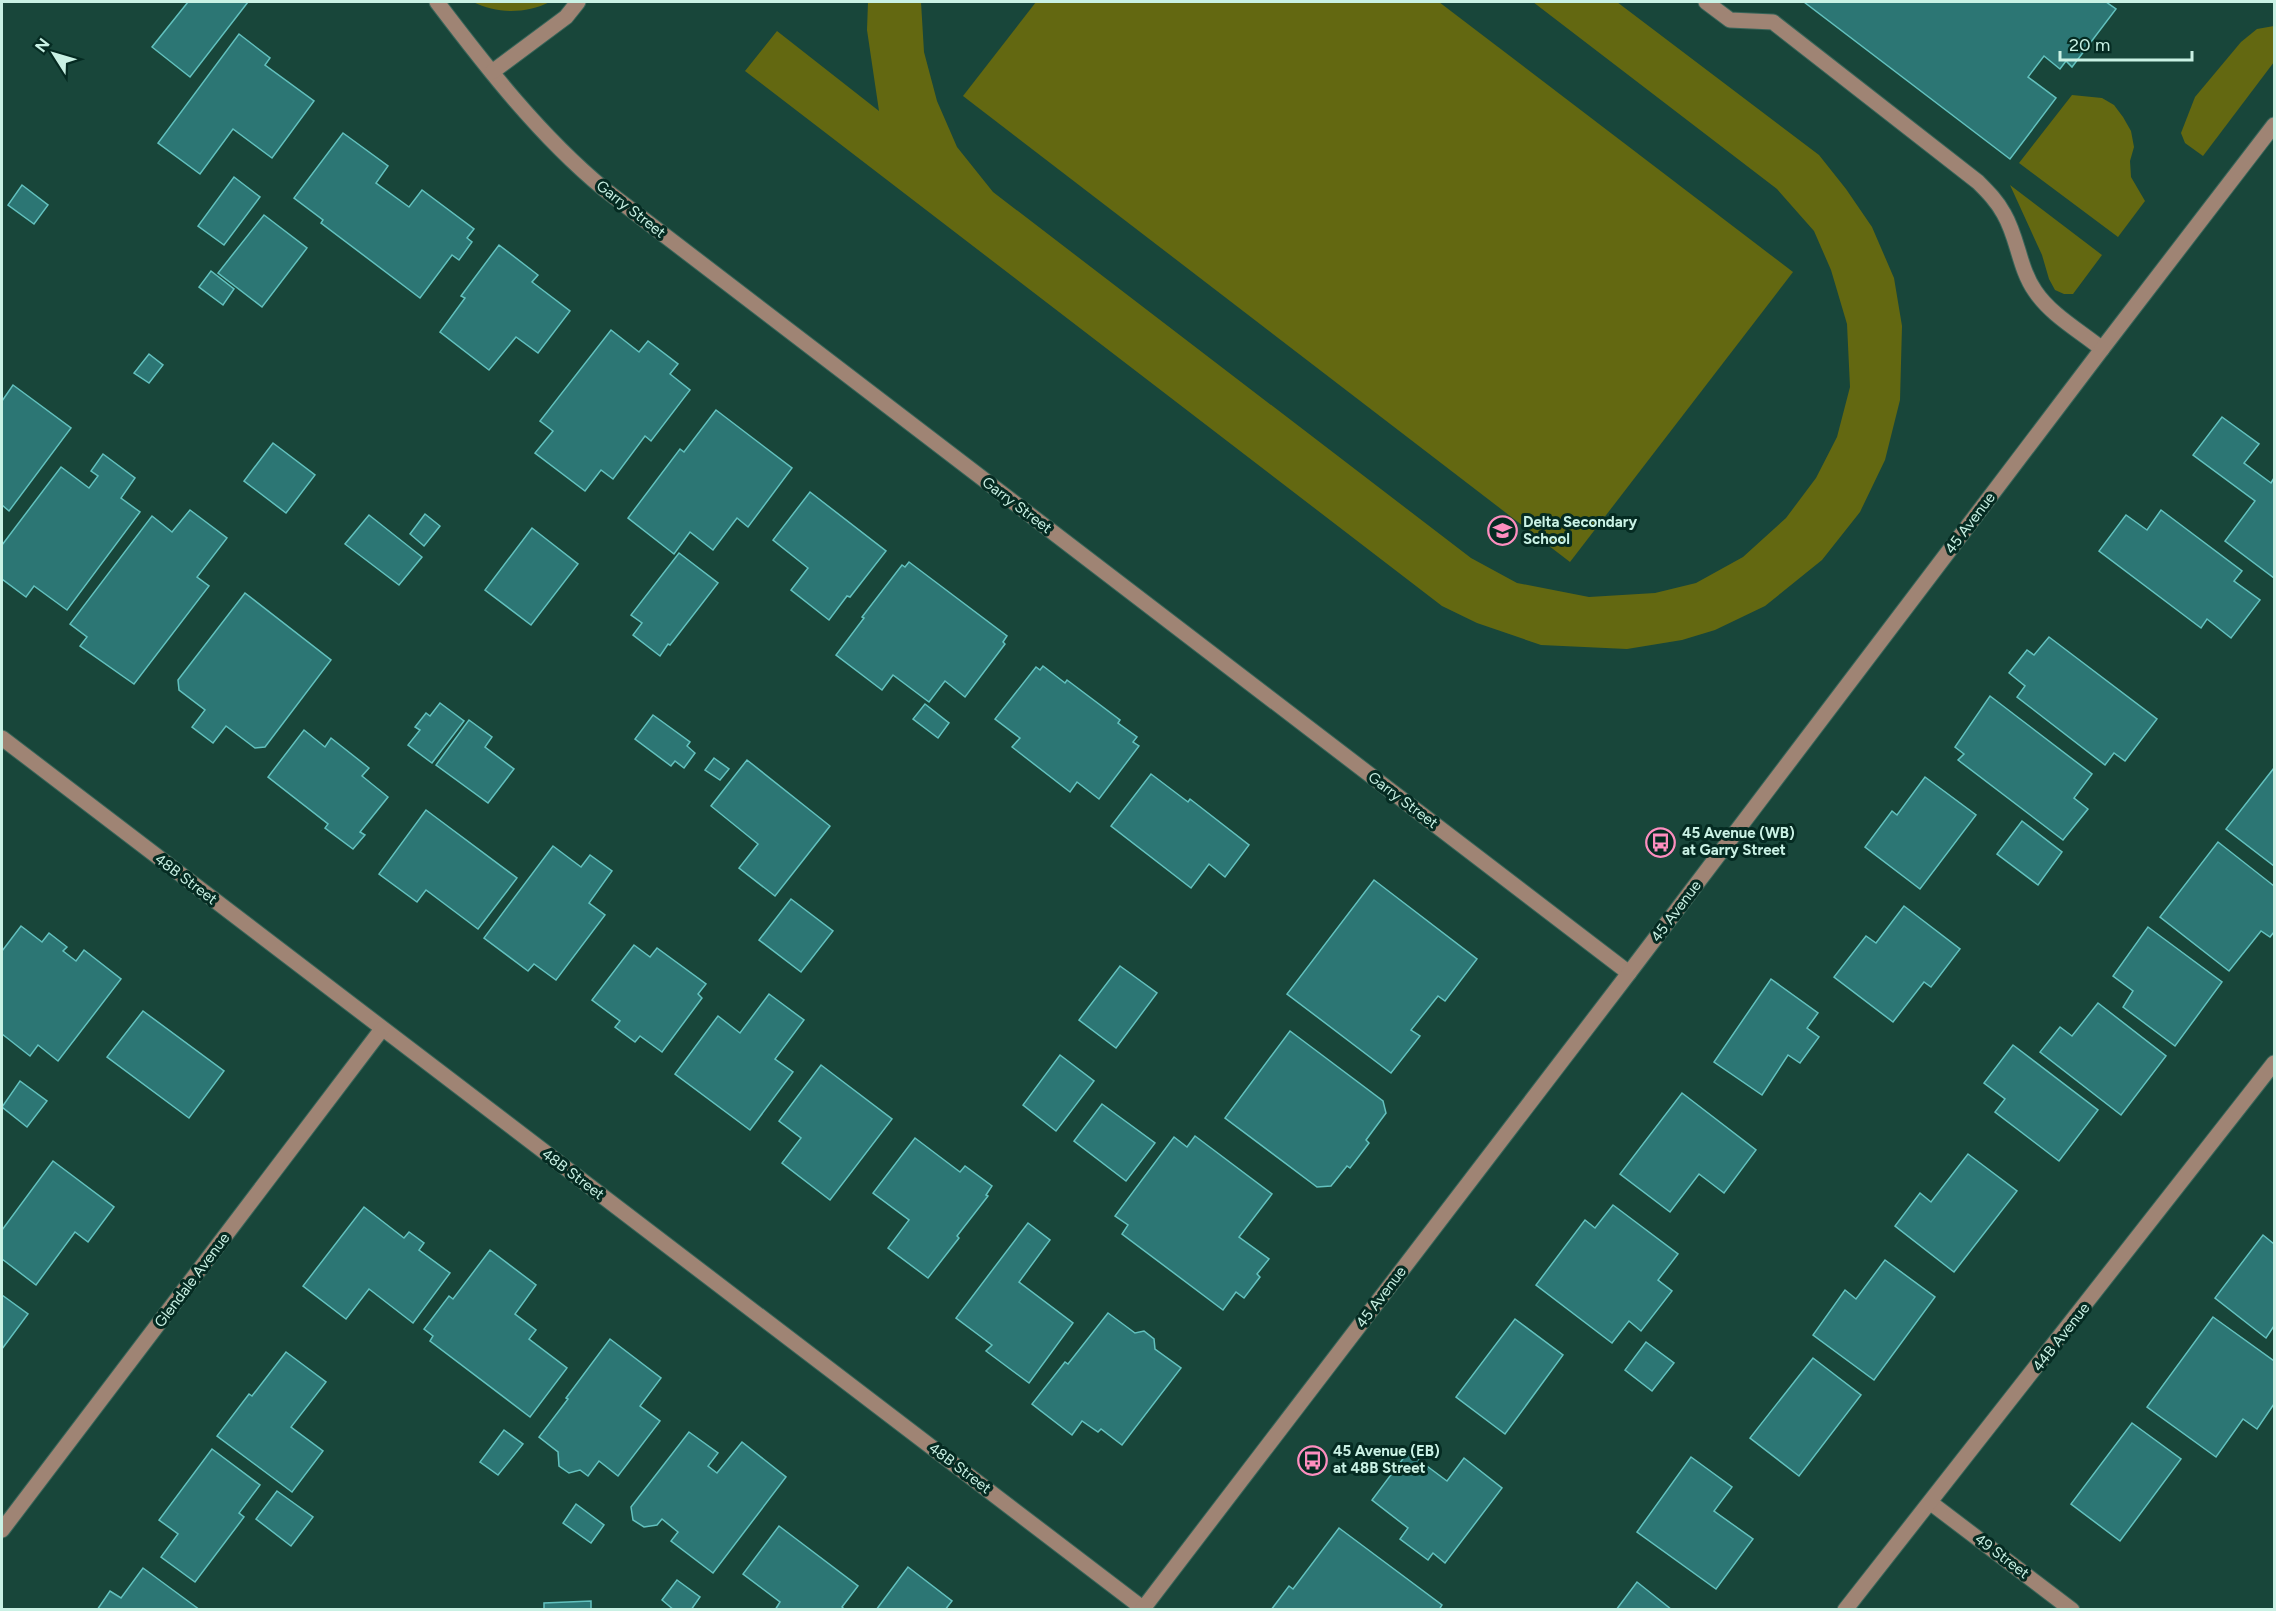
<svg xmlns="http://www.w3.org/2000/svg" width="2276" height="1611" font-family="Figtree,sans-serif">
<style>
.green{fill:#636811}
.building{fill:#2c7674;stroke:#62c1be;stroke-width:1.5}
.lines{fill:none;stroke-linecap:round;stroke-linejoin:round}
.minor-casing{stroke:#386559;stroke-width:17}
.minor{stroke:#9f8474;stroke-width:15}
.labels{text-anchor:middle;stroke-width:6;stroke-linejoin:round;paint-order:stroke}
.street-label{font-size:15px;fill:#c9f1e4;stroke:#052b22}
.poi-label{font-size:15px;font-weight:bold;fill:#c9f1e4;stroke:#052b22;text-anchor:start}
</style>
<rect width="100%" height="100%" fill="#18463a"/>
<g class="green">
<path d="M 473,2 L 550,2 C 525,14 497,14 473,2 Z"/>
<polygon points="868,2 921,2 924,52 937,101 957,147 993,192 1471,558 1517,583 1589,597 1655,593 1696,583 1743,557 1786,518 1816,478 1837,437 1850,387 1847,324 1831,270 1814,231 1777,189 1533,2 1617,2 1819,155 1846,189 1872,227 1894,278 1902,326 1900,400 1885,460 1860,512 1822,560 1765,606 1715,630 1682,640 1627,649 1541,645 1477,623 1442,606 745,71 777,31 879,111 867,30"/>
<polygon points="1036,2 1439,2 1793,272 1570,562 963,96"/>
<polygon points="2274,26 2274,62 2203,156 2185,143 2181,133 2195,97 2241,42 2257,29"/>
<polygon points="2072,95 2102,98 2114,105 2123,117 2131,131 2134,147 2130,161 2131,177 2145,201 2118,237 2019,163"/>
<polygon points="2010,185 2102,255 2073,294 2064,294 2055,290 2049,279 2042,255"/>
</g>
<g class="building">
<polygon points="188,2 248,2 190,77 152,47"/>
<polygon points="1804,2 2106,2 2116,9 2072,67 2066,61 2060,69 2044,56 2028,77 2056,98 2010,159"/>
<polygon points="239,34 270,58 265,65 314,101 272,158 233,129 200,174 158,143"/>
<polygon points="343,133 388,166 376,183 409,207 422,190 474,229 467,238 472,242 459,260 452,255 420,298 321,223 323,220 294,198"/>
<polygon points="234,177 260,197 224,245 198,226"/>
<polygon points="22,185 48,205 34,224 8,205"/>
<polygon points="264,215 307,248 262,307 218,273"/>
<polygon points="499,245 538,275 532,282 570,311 538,353 516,337 489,370 440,332 465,298 461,296"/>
<polygon points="211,271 234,289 223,305 199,287"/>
<polygon points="611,330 639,352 648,341 678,364 670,374 690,390 651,441 645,436 613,479 601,470 585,491 535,453 553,431 540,421"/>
<polygon points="149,354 163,365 149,383 134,373"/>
<polygon points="13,385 71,428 9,511 2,505 2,401"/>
<polygon points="716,410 792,468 748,527 737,518 713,550 690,532 674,554 628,518 680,449 684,452"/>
<polygon points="2222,417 2259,444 2244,463 2271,483 2274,478 2274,578 2225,541 2255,501 2193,455"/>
<polygon points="273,443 315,475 286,513 244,481"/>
<polygon points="103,454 135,478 121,498 140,512 67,610 34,586 26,597 2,579 2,545 61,467 89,488 98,476 91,471"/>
<polygon points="810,492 886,551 850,597 847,596 829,620 791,590 808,568 773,540"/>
<polygon points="190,510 227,538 197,577 209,586 134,684 80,646 87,637 70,624 152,516 172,532"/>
<polygon points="2161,510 2242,571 2234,581 2260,600 2231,638 2207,619 2201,628 2099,551 2126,515 2147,530"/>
<polygon points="425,514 440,526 424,546 410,534"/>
<polygon points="369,515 422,557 399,585 345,544"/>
<polygon points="532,528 578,564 531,625 485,590"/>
<polygon points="679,553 718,583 670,645 668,644 660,656 633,635 642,623 631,615"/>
<polygon points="909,562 1007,636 1003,642 1005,644 965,697 945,681 929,702 893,675 882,690 836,655 864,618 862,617 902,565 905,567"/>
<polygon points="245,593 331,660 265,747 255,748 226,726 213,743 192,727 205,710 179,690 178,680"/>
<polygon points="2049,637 2157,719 2125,761 2114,753 2105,765 2017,697 2025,686 2009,673 2027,650 2034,655"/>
<polygon points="1043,666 1065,683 1067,680 1120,720 1118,723 1137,737 1133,742 1139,746 1099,799 1077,782 1070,792 1012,747 1020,738 995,719 1036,667 1040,670"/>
<polygon points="1990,696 2092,774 2074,798 2088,809 2063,840 1958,760 1964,754 1955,747"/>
<polygon points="440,703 464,721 432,763 408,745 420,730 415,727 426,713 430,716"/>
<polygon points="925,704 949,723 938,738 913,719"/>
<polygon points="653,715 690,742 687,746 695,753 684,768 675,761 671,766 635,739"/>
<polygon points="469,720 492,737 485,747 514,769 488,803 436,765"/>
<polygon points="304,730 325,747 331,738 369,768 362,776 388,797 360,832 365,835 353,849 325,828 328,824 268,777"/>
<polygon points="714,758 729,769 720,780 705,770"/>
<polygon points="747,760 830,826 775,896 739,868 758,844 711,806"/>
<polygon points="2274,768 2274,866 2226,829"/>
<polygon points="1151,774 1188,802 1190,799 1249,845 1225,877 1209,864 1191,888 1111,826"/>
<polygon points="1925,777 1976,815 1920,889 1865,847 1892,811 1897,815"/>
<polygon points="426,810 517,878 478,929 426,890 417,902 379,874"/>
<polygon points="2022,821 2062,852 2038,885 1997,854"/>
<polygon points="2218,842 2274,886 2274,932 2270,937 2261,931 2229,971 2160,917"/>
<polygon points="553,846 581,867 590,855 612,871 589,903 605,915 556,980 534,964 528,971 484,938"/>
<polygon points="1374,880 1477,959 1445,1001 1438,996 1411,1030 1420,1036 1391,1073 1287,994"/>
<polygon points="791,899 833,931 801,972 759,940"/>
<polygon points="1904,906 1960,949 1931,987 1924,982 1893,1022 1834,977 1866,936 1876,943"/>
<polygon points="21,926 42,942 49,933 67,947 63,951 76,961 84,950 121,979 58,1061 38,1045 30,1056 2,1034 2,951"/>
<polygon points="2148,927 2222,982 2175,1046 2123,1007 2133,991 2113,976"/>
<polygon points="634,945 650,957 657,948 706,984 698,994 702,998 662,1052 640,1036 635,1042 615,1027 620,1021 592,1000"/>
<polygon points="1120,966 1157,993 1116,1048 1079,1020"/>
<polygon points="1771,979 1818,1013 1807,1028 1819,1037 1800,1063 1788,1055 1762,1095 1714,1062"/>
<polygon points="769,994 804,1020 775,1059 793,1072 750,1130 675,1074 718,1016 740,1033"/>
<polygon points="2098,1003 2166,1056 2121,1115 2040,1052 2060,1027 2072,1036"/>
<polygon points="143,1011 224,1071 189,1118 107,1057"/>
<polygon points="1290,1031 1383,1101 1386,1113 1366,1140 1369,1143 1350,1168 1347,1166 1331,1186 1317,1187 1225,1118"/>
<polygon points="2013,1045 2098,1110 2059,1161 1995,1112 2005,1099 1984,1083"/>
<polygon points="1060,1055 1094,1081 1056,1131 1023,1105"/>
<polygon points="821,1065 892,1119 830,1200 782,1163 801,1138 779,1121"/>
<polygon points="20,1081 47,1101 27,1127 2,1107"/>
<polygon points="1682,1093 1756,1150 1724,1193 1699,1174 1670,1212 1620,1174"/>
<polygon points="1102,1104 1155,1143 1126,1181 1074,1141"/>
<polygon points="1195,1136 1272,1194 1239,1237 1269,1259 1257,1274 1260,1277 1244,1298 1236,1292 1223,1310 1122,1234 1128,1225 1115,1216 1174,1137 1187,1147"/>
<polygon points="915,1138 960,1172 965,1166 992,1186 986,1195 988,1196 957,1236 959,1238 928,1278 888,1248 909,1220 873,1193"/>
<polygon points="1968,1154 2017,1191 1954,1272 1895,1226 1920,1193 1931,1202"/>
<polygon points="53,1161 114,1207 88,1242 75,1232 36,1285 2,1259 2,1230"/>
<polygon points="1613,1205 1678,1254 1658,1280 1672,1291 1641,1331 1629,1321 1612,1343 1536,1285 1585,1220 1595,1228"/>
<polygon points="364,1207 404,1238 409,1232 424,1243 419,1250 450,1273 413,1323 369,1289 346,1319 303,1286"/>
<polygon points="1028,1223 1050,1240 1019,1282 1073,1323 1029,1383 986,1351 992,1345 956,1318"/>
<polygon points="2263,1235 2274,1244 2274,1326 2266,1338 2215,1298"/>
<polygon points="490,1250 536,1285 515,1314 536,1330 529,1339 567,1368 530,1417 430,1341 433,1336 424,1329 449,1296 453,1299"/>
<polygon points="1885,1260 1935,1297 1874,1380 1813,1335 1845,1290 1856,1299"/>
<polygon points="2,1295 28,1314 2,1349"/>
<polygon points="1108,1313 1135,1333 1144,1331 1154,1339 1155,1349 1181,1368 1122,1445 1101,1429 1098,1432 1082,1421 1072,1435 1032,1404 1065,1362 1068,1364"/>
<polygon points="2213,1317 2274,1361 2274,1404 2257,1429 2243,1419 2216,1457 2147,1407"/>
<polygon points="1515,1319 1563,1355 1505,1434 1456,1397"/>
<polygon points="610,1339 661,1378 640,1406 660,1421 618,1476 599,1461 588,1476 580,1470 569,1473 559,1466 558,1452 539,1437 568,1399 566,1398"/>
<polygon points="1646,1342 1674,1363 1652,1391 1625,1370"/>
<polygon points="286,1352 326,1382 291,1427 323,1451 292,1492 217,1436 249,1394 252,1396"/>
<polygon points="1813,1358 1861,1395 1799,1476 1750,1438"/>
<polygon points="2132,1423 2181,1459 2120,1541 2071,1504"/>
<polygon points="504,1430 523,1444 498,1475 480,1462"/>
<polygon points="689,1432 718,1453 708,1466 717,1473 742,1442 786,1477 713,1573 671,1541 678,1532 662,1519 657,1525 644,1527 633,1520 631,1507"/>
<polygon points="212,1449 260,1485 239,1513 244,1517 195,1582 161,1557 178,1534 159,1520"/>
<polygon points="1408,1452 1447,1481 1464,1458 1502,1488 1445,1563 1433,1553 1428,1560 1400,1539 1408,1528 1372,1500"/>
<polygon points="1691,1457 1732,1487 1714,1511 1753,1539 1716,1589 1637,1532"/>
<polygon points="277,1491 313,1517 291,1546 256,1519"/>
<polygon points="576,1504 604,1525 591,1543 563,1523"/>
<polygon points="779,1526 858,1586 842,1607 845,1610 775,1610 780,1602 743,1574"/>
<polygon points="1339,1528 1442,1605 1439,1610 1271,1610 1289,1586 1293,1589"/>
<polygon points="908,1567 952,1601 945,1610 876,1610"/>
<polygon points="143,1568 200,1610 97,1610 110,1591 121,1598"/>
<polygon points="677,1580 700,1597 691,1610 674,1610 662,1600"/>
<polygon points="1637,1582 1672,1610 1616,1610"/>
<polygon points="591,1601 591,1610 544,1610 544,1603"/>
</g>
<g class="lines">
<defs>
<g id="minor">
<path d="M 437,2 C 487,68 540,136 604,189 L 1629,973"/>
<path d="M 1706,2 L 1730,20 L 1773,22 L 1978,182 C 1988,192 1997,201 2004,214 C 2018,238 2019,268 2035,291 C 2051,315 2080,331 2102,349"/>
<polyline points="492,72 566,17 578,2"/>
<polyline points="2,738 1145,1610"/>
<polyline points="1931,1503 2072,1610"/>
<polyline points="2,1530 382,1029"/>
<polyline points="1142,1610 1629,973 2102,349 2274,125"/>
<polyline points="1845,1610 2274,1063"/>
</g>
</defs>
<use href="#minor" class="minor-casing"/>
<use href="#minor" class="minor"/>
</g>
<defs>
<symbol id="school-ring" viewBox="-11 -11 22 22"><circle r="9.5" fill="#052b22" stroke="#fd8ebf" stroke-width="1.5"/><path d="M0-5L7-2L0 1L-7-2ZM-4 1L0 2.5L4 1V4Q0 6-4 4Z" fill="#fd8ebf"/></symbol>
<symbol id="bus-ring" viewBox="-11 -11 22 22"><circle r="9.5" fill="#052b22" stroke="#fd8ebf" stroke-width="1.5"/><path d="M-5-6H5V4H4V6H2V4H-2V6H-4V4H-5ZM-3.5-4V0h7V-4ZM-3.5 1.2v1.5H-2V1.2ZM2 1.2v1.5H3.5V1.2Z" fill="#fd8ebf"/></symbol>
</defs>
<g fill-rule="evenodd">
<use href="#school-ring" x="1486" y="514" width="33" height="33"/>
<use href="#bus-ring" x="1644" y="826" width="33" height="33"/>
<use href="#bus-ring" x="1296" y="1444" width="33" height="33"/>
</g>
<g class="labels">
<g class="street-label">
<text transform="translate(631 209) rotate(38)" y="5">Garry Street</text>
<text transform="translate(1017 505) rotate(37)" y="5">Garry Street</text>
<text transform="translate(1970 523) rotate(-53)" y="5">45 Avenue</text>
<text transform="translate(1403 800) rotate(37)" y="5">Garry Street</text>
<text transform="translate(186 879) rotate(37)" y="5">48B Street</text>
<text transform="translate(1676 911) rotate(-53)" y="5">45 Avenue</text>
<text transform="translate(573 1174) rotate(37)" y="5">48B Street</text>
<text transform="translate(192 1280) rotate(-53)" y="5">Glendale Avenue</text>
<text transform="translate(1381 1297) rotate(-53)" y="5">45 Avenue</text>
<text transform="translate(2061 1337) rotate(-52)" y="5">44B Avenue</text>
<text transform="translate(960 1468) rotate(37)" y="5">48B Street</text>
<text transform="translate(2002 1556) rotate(37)" y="5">49 Street</text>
</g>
<g class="poi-label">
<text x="1523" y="527">Delta Secondary<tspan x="1523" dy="17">School</tspan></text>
<text x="1682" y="838">45 Avenue (WB)<tspan x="1682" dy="17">at Garry Street</tspan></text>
<text x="1333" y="1456">45 Avenue (EB)<tspan x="1333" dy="17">at 48B Street</tspan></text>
</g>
</g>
<rect width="2276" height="1611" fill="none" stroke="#c9f1e4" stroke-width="6"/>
<g transform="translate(54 54) rotate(307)" stroke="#052b22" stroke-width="4.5" paint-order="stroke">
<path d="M0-4.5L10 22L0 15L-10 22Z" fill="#c9f1e4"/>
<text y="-9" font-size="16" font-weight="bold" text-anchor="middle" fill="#c9f1e4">N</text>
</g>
<path d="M2060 51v9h132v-9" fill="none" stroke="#c9f1e4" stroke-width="3"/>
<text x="2069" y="51" font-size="18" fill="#c9f1e4" stroke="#052b22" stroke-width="4.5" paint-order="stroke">20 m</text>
</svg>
